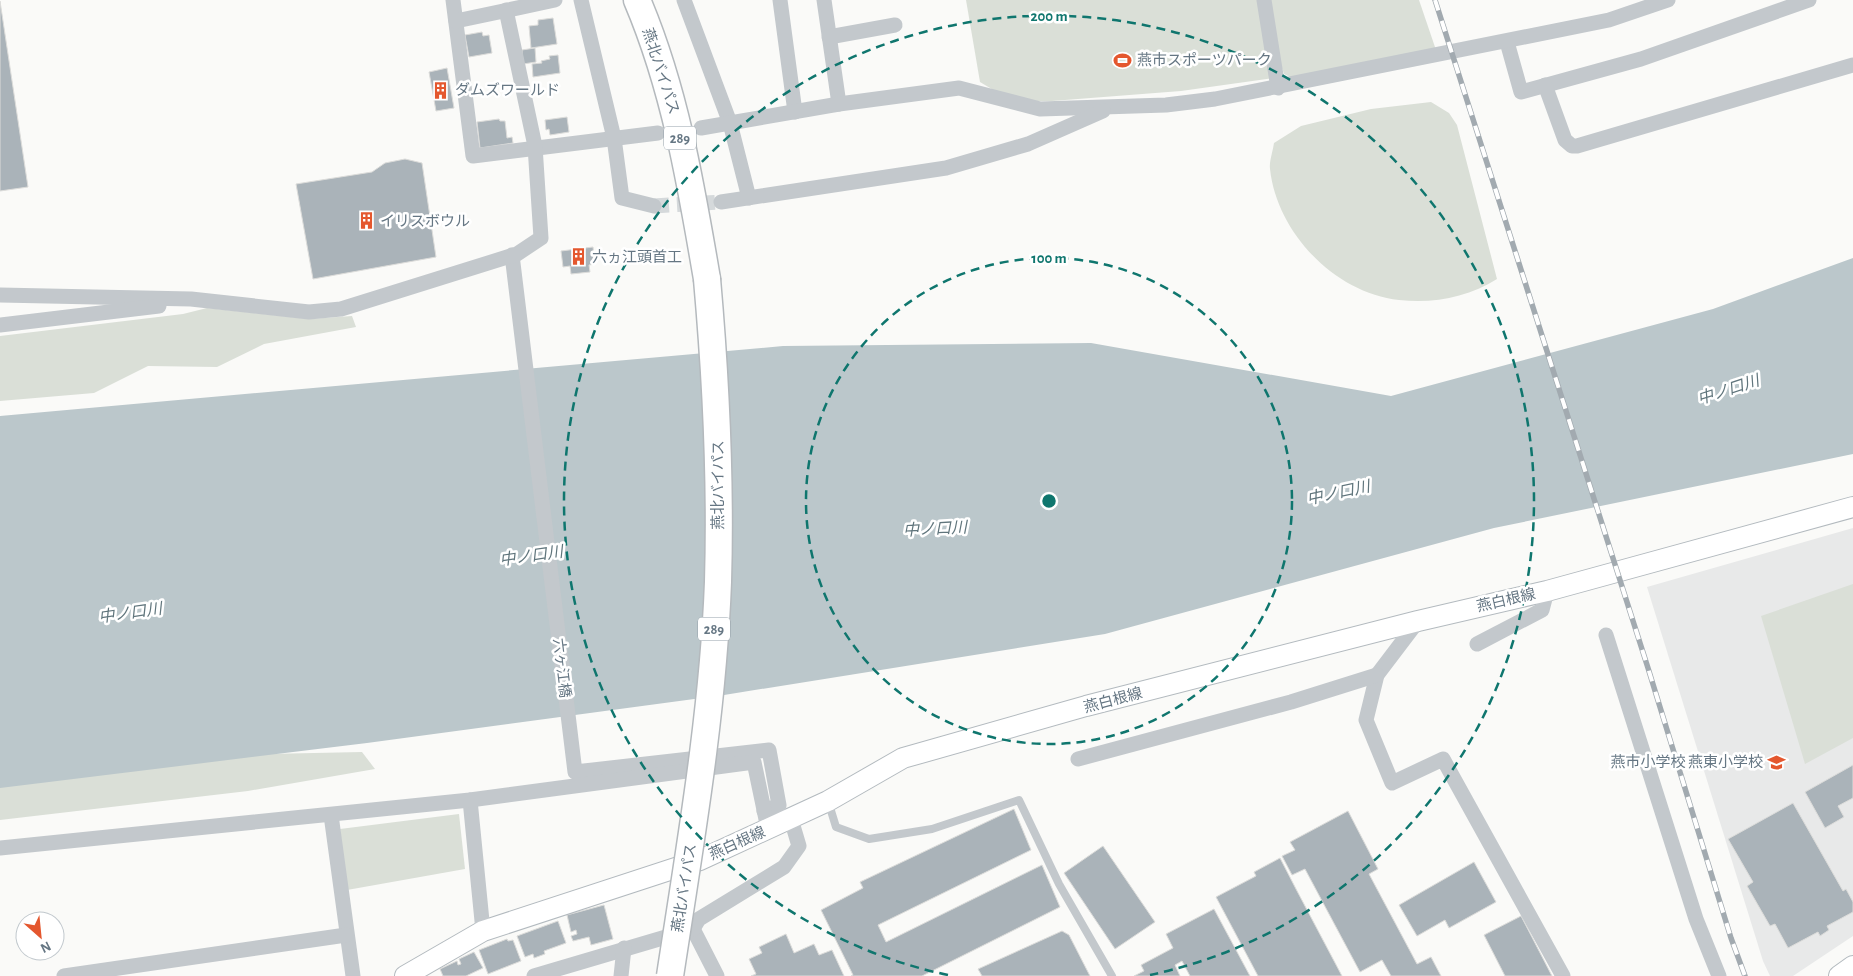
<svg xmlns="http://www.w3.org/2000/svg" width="1853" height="976" font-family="'Alegreya Sans','Noto Sans JP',sans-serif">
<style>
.built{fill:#e8e9e9}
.green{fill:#dadfd7}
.water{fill:#bbc7cb}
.building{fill:#aab3b9;stroke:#dcdcda}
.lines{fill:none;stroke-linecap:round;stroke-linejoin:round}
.street-tunnel{stroke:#d5d9db;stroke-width:15;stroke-dasharray:15 8;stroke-linecap:butt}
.secondary-casing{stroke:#b3babf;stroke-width:22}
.highway-casing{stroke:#b4b9bd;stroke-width:29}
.lane{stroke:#c3c8cc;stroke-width:8}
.street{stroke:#c3c8cc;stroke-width:15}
.secondary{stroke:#fff;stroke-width:20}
.highway{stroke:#fff;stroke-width:26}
.rail-casing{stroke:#a2aab0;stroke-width:5.5}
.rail{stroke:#fff;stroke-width:4;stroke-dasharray:11;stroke-linecap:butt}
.highway-bridge-casing{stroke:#b4b9bd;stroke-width:29;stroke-linecap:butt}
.highway-bridge{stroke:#fff;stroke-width:26}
.ring{fill:none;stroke:#0f766e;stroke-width:2.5;stroke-dasharray:9 6}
.labels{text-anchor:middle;stroke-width:5;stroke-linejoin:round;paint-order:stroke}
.shield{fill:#fff;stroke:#939fa8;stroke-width:1}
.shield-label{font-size:14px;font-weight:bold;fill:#657683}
.poi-label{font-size:15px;fill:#657683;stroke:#fff;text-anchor:start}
.street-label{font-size:15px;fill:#657683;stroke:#fff}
.water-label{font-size:16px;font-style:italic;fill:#60757c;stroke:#fff}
.centre{fill:#0f766e;stroke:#fff;stroke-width:2.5}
.ring-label{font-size:15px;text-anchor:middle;font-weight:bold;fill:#0f766e;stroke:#fff;stroke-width:5;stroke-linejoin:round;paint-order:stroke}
</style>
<rect width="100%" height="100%" fill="#fafaf8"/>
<polygon class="built" points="1853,528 1853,936 1793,976 1770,976 1763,961 1647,587"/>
<g class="green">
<polygon points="966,0 1259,0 1273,78 1181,91 1052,101 1030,101 995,91 980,82"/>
<polygon points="1269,0 1419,0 1436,50 1292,78 1284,74 1279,60"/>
<path d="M 1431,102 L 1449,113 L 1457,125 L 1497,279 C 1468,297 1434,304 1399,300 C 1335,293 1277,233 1270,169 C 1269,161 1273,151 1274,143 L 1301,126 L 1371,109 Z"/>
<polygon points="207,308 309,319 352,316 356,327 264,344 217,367 148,366 94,393 0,401 0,336 183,314"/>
<polygon points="1853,584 1853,738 1805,764 1761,616"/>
<polygon points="362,752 375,769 248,791 0,820 0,779 213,755"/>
<polygon points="459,814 465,869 347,890 340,829"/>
</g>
<polygon class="water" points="1853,258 1853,454 1494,528 1105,634 724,695 367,743 0,788 0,416 783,346 1091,343 1391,396 1713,309"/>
<g class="building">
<polygon points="0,1 28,187 0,191"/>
<polygon points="553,18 557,44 531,48 529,26 538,25 538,20"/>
<polygon points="482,32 483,36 489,35 492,53 469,57 465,35"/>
<polygon points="535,48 536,62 523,64 522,50"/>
<polygon points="558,55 560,73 533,77 532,64 542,63 541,61 550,59 549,56"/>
<polygon points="447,68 454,108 436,111 429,72"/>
<polygon points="567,117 569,132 550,135 549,129 546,130 545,120"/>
<polygon points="499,119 500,121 505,121 507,138 512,137 513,143 480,148 477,122"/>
<polygon points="405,159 422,163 436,257 313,279 296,184 372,172 385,163"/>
<polygon points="593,247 595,264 589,265 590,272 571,274 570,266 563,267 561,251"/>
<polygon points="1853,765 1853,798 1838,806 1844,817 1825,828 1805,792"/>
<polygon points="1793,803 1843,891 1846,889 1853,902 1853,912 1827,926 1829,930 1820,936 1818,932 1788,948 1775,924 1770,926 1747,886 1753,882 1728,839"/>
<polygon points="1014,809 1031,850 878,925 886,942 1042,865 1060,907 922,976 851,976 853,975 821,910 863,888 860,882"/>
<polygon points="1348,811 1378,869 1369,874 1417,964 1431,957 1441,976 1391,976 1382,960 1360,972 1305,869 1292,875 1282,856 1295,850 1290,842"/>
<polygon points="1103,846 1155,922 1115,949 1064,873"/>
<polygon points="1280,858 1296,889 1342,976 1258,976 1216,897 1256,876 1254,872"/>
<polygon points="1474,862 1496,902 1449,928 1445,920 1417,936 1399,905"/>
<polygon points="604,905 613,939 591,945 589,937 573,941 571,936 577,934 576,930 571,932 567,915"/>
<polygon points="1214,909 1250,976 1190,976 1182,961 1175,965 1180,976 1134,976 1144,971 1141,965 1173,948 1166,934"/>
<polygon points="1521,916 1552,976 1505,976 1484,935"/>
<polygon points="558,921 566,943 544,951 545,954 534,958 533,954 525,957 517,936"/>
<polygon points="1062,931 1069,935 1090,976 982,976 978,969"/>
<polygon points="786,934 794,953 814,944 819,955 832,950 844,976 751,976 756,974 749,959 762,953 759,947"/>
<polygon points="507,939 508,941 513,940 521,961 488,974 479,950"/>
<polygon points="474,952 483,968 466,976 443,976 440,969 457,961 458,965 461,964 459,959"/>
</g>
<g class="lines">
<polyline class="street-tunnel" points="654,206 721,202"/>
<defs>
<g id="secondary">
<polyline points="405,976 483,931 700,860 828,801 903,758 1086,706 1418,621 1547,591 1853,507"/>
<polyline points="1839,976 1853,966"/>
</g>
<path id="highway" d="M 637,0 C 675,89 691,185 707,279"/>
</defs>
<use href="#secondary" class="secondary-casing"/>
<use href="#highway" class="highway-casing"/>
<polyline class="lane" points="828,801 836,827 869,839 932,829 1019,800 1059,884 1112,976"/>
<g class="street">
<polyline points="453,0 473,156 658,133"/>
<polyline points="581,0 614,138 622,198 654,206"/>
<polyline points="684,0 730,123 749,198"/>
<polyline points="780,0 795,112"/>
<polyline points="824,0 839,104"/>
<polyline points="1264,0 1278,88"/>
<polyline points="456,21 555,0"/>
<polyline points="829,37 895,25"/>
<polyline points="1507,42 1521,92 1641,59 1809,0"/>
<polyline points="1545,85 1565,140 1572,146 1577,146 1853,65"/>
<polyline points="701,128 839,104 959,88 1040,109 1166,105 1215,99 1609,20 1668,0"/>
<polyline points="721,202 946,168 1028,144 1103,111"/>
<polyline points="512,255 575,772 769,750 779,805 764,811"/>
<polyline points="0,295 191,299 309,312 341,309 517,254 541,238 535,146 506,10"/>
<polyline points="0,325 159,306"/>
<polyline points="1418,621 1377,675 1366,720 1392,783 1443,759 1563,976"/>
<polyline points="1606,635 1696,919 1719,976"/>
<polyline points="1477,644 1542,610 1547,591"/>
<polyline points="1078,759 1291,702 1377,675"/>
<polyline points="470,800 483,931"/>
<polyline points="331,815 353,976"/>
<polyline points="0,848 470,800 754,762 768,829"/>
<polyline points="693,929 717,976"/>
<polyline points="64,976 346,935"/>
<polyline points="534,976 693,929 699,919 784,867 799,846 791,819"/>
<polyline points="621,976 624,948"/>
</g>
<use href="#secondary" class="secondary"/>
<use href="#highway" class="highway"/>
<defs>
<polyline id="rail" points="1435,0 1648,668 1731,938 1745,976"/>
</defs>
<use href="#rail" class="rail-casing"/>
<use href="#rail" class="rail"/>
<defs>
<path id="highway-bridge" d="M 670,976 C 690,845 713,714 718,582 C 721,480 716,380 707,279"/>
</defs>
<use href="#highway-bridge" class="highway-bridge-casing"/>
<use href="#highway-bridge" class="highway-bridge"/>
</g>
<g class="ring">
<circle cx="1049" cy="501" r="243"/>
<path d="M948 975A485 485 0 1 1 1150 975"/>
</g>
<defs>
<symbol id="stadium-bare" viewBox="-9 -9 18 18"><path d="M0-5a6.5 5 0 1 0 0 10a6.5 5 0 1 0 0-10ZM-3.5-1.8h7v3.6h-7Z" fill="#e4572e" stroke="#fff" stroke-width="2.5" paint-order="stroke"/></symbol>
<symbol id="building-bare" viewBox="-9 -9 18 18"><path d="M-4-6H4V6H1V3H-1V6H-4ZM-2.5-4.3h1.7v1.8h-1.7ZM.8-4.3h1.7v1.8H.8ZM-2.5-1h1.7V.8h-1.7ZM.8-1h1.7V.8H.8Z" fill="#e4572e" stroke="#fff" stroke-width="2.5" paint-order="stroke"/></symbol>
<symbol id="school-bare" viewBox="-9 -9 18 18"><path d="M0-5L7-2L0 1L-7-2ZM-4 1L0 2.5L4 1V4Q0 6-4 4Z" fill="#e4572e" stroke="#fff" stroke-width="2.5" paint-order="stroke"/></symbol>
</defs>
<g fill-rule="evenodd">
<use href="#stadium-bare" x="1110" y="48" width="25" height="25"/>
<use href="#building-bare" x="428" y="78" width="25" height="25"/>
<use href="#building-bare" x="354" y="208" width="25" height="25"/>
<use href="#building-bare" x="566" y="244" width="25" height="25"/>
<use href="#school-bare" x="1764" y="750" width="25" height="25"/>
</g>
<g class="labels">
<g class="shield">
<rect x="664" y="126.5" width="32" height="23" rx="4"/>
<rect x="698" y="617.5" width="32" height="23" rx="4"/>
</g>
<g class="shield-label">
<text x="680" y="143">289</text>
<text x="714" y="634">289</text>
</g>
<g class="poi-label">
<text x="1137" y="65">燕市スポーツパーク</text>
<text x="455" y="95">ダムズワールド</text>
<text x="380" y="226">イリスボウル</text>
<text x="592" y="262">六ヵ江頭首工</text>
<text x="1763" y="767" text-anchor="end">燕市小学校 燕東小学校</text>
</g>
<g class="street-label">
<text transform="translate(661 71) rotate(72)" y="5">燕北バイパス</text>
<text transform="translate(718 485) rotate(-90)" y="5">燕北バイパス</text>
<text transform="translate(1506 600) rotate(-13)" y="5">燕白根線</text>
<text transform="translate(562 668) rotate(83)" y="5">六ヶ江橋</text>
<text transform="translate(1113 700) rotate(-15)" y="5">燕白根線</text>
<text transform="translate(737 843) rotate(-24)" y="5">燕白根線</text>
<text transform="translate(684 888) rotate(-81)" y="5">燕北バイパス</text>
</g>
<g class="water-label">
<text transform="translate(1728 389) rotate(-18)" y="6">中ノ口川</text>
<text transform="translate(1338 492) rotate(-12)" y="6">中ノ口川</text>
<text transform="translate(935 528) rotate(-3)" y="6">中ノ口川</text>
<text transform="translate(531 555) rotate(-8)" y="6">中ノ口川</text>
<text transform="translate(130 612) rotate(-8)" y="6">中ノ口川</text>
</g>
</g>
<circle cx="1049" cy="501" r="8" class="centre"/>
<g class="ring-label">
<text x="1049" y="21">200 m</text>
<text x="1049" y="263">100 m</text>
</g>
<g transform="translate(40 936) rotate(153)"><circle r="24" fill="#ffffff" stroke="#c1c8cd"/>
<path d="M0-4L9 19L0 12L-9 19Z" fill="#e4572e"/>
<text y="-8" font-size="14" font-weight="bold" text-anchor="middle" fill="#657683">N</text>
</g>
</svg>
